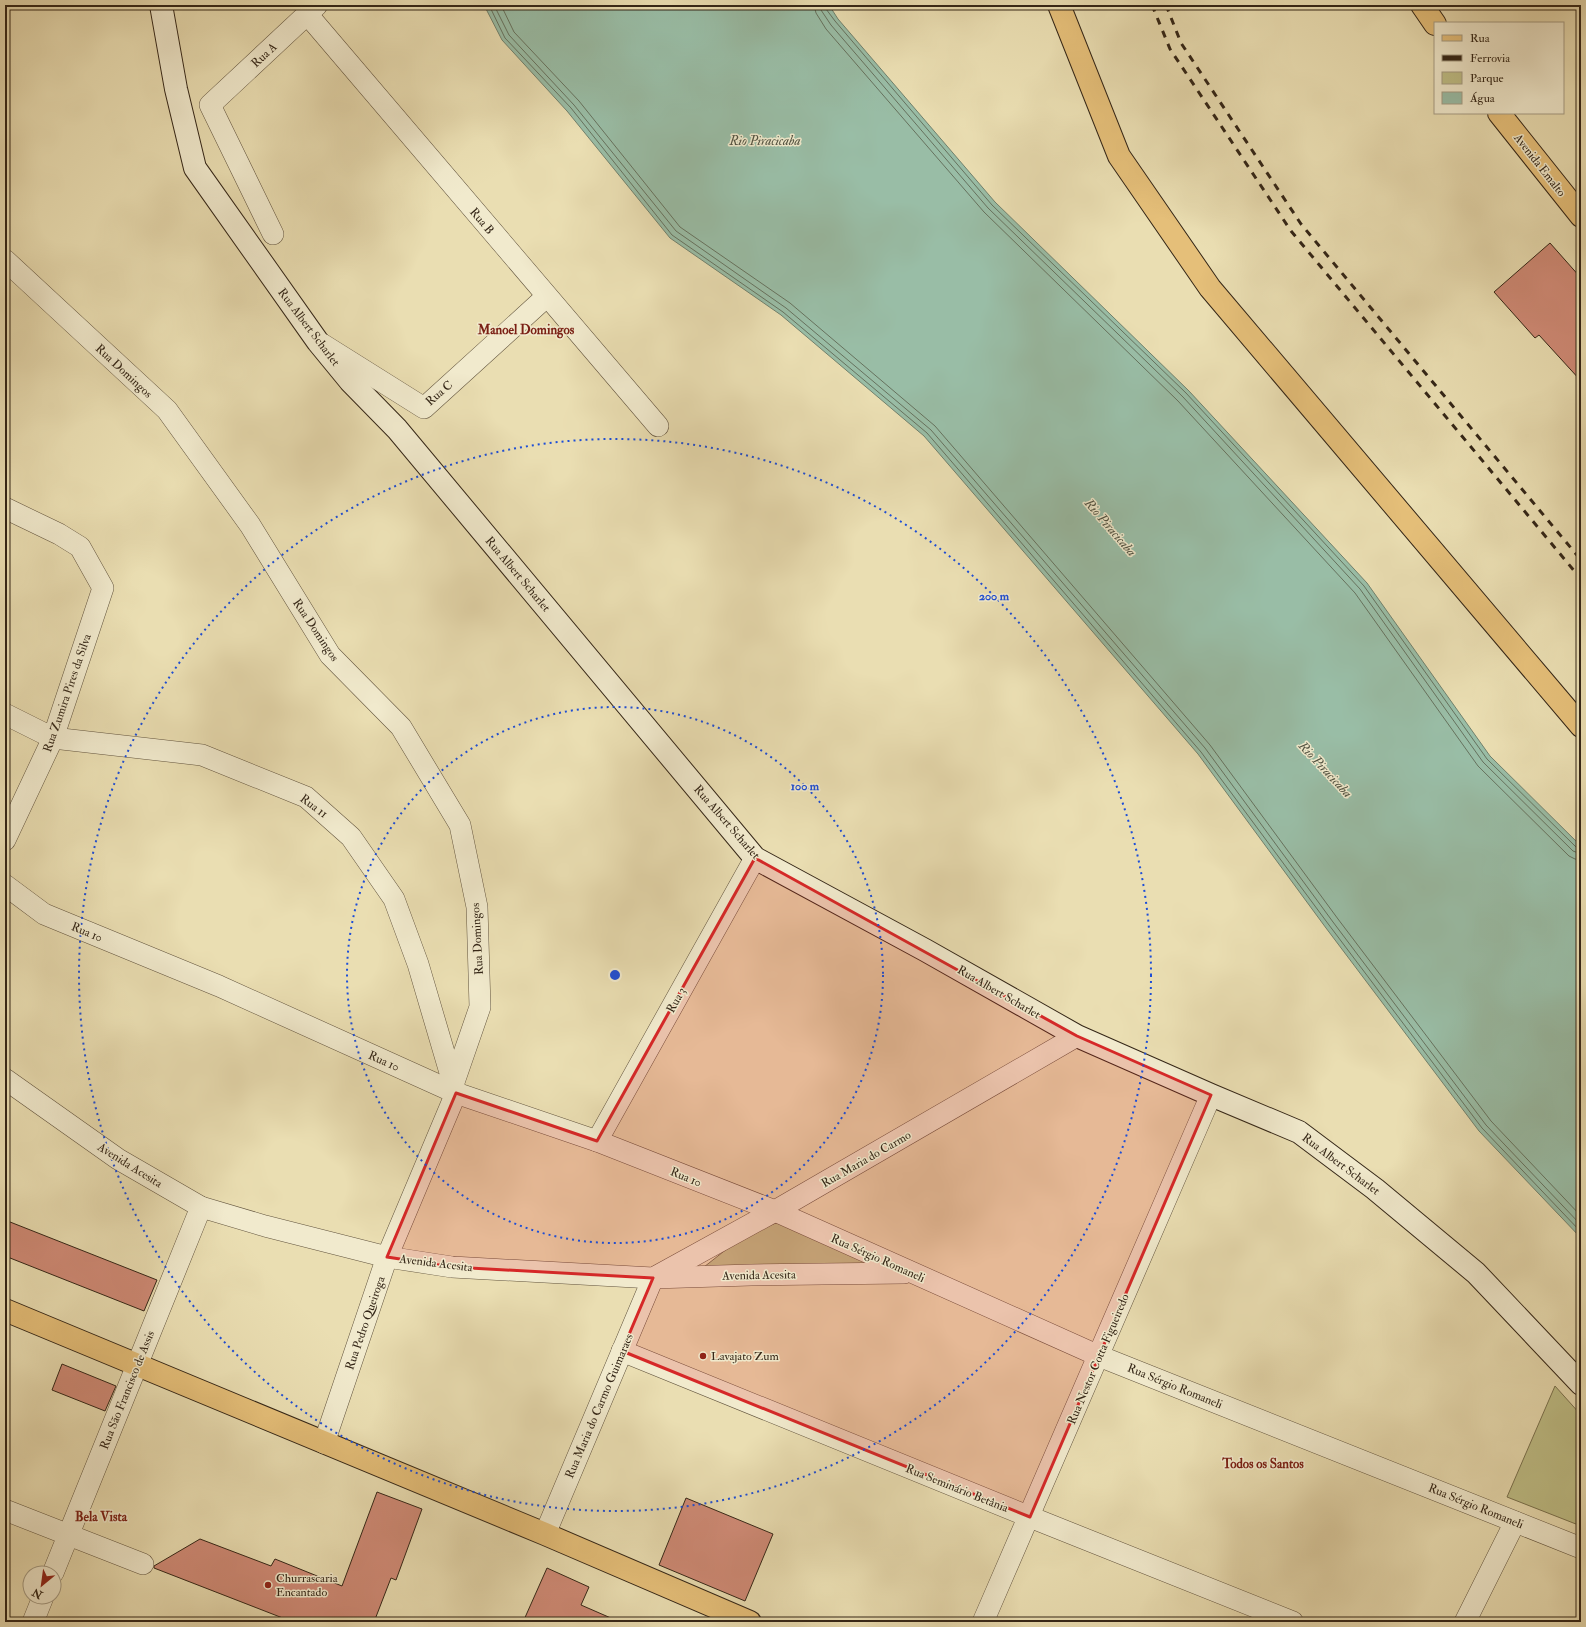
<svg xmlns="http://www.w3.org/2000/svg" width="1586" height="1627" font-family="'IM FELL Double Pica',serif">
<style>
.green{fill:#bfbf87;stroke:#7a724f}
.water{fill:#99bda6;stroke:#71816d}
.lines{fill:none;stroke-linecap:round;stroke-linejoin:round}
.shore{stroke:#66725e;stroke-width:1}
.building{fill:#d08b77;stroke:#342617}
.minor-casing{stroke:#62543e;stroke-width:22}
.secondary-casing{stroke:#342617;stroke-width:24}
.primary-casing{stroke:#342617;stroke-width:24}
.trunk-casing{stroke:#342617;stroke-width:24}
.minor{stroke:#f1eacd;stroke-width:21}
.secondary{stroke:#f1eacd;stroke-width:22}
.primary{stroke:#e5bf79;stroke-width:22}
.trunk{stroke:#e5bf79;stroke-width:22}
.rail{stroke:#342617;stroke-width:3;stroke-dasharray:7 7;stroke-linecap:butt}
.marked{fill:#d62828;fill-opacity:0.2;stroke:#d62828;stroke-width:3;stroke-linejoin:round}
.ring{fill:none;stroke:#1d4ed8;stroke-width:2;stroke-dasharray:2 4}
.poi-dot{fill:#8f2418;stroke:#f1eacd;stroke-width:1.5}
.labels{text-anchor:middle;stroke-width:3;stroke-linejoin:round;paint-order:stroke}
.street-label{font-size:12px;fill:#342617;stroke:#f1eacd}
.poi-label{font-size:12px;fill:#342617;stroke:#f1eacd;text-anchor:start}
.water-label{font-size:13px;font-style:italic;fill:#525342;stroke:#f1eacd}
.neighbourhood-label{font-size:13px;font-weight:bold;fill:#7a1f14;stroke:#f1eacd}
.centre{fill:#1d4ed8;stroke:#f1eacd;stroke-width:2}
.ring-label{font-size:12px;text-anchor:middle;font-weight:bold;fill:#1d4ed8;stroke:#f1eacd;stroke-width:3;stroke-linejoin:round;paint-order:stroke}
</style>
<rect width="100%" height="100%" fill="#eadeb2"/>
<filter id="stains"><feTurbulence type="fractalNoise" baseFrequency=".005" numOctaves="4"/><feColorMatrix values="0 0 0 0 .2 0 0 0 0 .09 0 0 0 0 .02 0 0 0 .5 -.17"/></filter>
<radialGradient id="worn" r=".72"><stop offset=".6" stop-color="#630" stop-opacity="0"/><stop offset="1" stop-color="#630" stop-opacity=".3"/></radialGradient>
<g class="green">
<polygon points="782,1221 874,1265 704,1267 747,1233"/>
<polygon points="1555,1386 1581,1415 1581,1526 1507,1497"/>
</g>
<polygon class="water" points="484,5 829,5 838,19 995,202 1189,391 1367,583 1490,756 1581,846 1581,1238 1479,1131 1326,928 1198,754 924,436 781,315 670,238 567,111 502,40"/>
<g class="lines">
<g class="shore">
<polyline points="489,5 505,38 571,108 672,235 783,312 927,433 1201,752 1329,925 1482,1128 1581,1232"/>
<polyline points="494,5 509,35 574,105 676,231 786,308 931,430 1205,748 1333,922 1486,1125 1581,1225"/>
<polyline points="501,5 514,32 579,101 680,227 790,303 935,426 1210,745 1338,919 1491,1121 1581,1216"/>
<polyline points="814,5 816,13 826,29 984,212 1178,401 1355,593 1478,766 1569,856 1575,859 1581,860"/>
<polyline points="820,5 821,10 831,25 988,208 1183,397 1360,589 1483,762 1573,851 1581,854"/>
<polyline points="826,5 826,9 835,21 992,205 1186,393 1364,586 1487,759 1576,847 1581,849"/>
</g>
</g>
<g class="building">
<polygon points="1550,243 1581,278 1581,381 1539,335 1535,338 1494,292"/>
<polygon points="5,1220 157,1280 144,1311 5,1256"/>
<polygon points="62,1364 116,1386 105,1411 52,1390"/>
<polygon points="377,1492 422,1509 396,1580 391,1578 374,1622 293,1622 154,1568 154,1566 200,1539 271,1566 275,1559 342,1586"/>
<polygon points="686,1498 773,1534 745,1601 659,1565"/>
<polygon points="547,1568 589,1587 581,1605 620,1622 523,1622"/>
</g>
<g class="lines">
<defs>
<g id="minor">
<polyline points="307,14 658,426"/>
<polyline points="273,234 210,105 317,5"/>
<polyline points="5,260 167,410 250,525 330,655 401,727 460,825 477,907 480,1007 453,1085"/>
<polyline points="322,344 424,408 546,297"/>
<polyline points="5,508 59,534 80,547 103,588 53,738 5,840"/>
<polyline points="5,714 53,738 202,755 306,797 351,837 394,899 418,964 456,1093 387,1257 324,1443"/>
<polyline points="5,885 44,914 219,986 456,1093 597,1141 775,1211 1099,1356 1581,1548"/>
<polyline points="5,1079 118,1159 201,1207 265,1226 387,1257 452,1267 653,1278 751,1275 904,1273"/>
<polyline points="597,1141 755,858"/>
<polyline points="657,1276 775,1211 1077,1036"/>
<polyline points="622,1351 1030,1517 1293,1622"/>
<polyline points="5,1510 143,1564"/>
<polyline points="545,1534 653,1278"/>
<polyline points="53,1573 201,1207"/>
<polyline points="33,1622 43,1597"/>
<polyline points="983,1622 1211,1095"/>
<polyline points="1465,1622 1515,1522"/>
</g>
<polyline id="secondary" points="161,5 176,89 195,168 318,342 350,381 397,429 755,858 925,950 1077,1036 1211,1095 1299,1132 1375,1189 1476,1273 1581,1384"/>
<g id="primary">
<polyline points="1422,5 1435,24"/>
<polyline points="1499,113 1581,216"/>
<polyline points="5,1310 545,1534 750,1622"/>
</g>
<polyline id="trunk" points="1059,5 1119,156 1210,288 1581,726"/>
</defs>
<use href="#minor" class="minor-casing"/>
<use href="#secondary" class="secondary-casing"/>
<use href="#primary" class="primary-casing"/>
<use href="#trunk" class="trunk-casing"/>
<use href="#minor" class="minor"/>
<use href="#secondary" class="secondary"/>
<use href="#primary" class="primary"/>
<use href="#trunk" class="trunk"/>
<g class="rail">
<polyline points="1152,5 1170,49 1291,231 1581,579"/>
<polyline points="1166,5 1181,43 1301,224 1581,560"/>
</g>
</g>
<path class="marked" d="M 755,858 L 1077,1036 L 1211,1095 L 1030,1517 L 622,1351 L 653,1278 L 452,1267 L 387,1257 L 456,1093 L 597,1141 Z"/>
<g class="ring">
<circle cx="615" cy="975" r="268"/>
<circle cx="615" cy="975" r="536"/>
</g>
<g class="poi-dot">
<circle cx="703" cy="1356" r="4"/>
<circle cx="268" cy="1585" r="4"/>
</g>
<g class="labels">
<g class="street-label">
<text transform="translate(264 55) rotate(-43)" y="4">Rua A</text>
<text transform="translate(1540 165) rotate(52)" y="4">Avenida Emalto</text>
<text transform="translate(482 221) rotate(50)" y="4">Rua B</text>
<text transform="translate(309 327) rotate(53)" y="4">Rua Albert Scharlet</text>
<text transform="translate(124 371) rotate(43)" y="4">Rua Domingos</text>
<text transform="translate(439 393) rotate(-41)" y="4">Rua C</text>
<text transform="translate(518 574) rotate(50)" y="4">Rua Albert Scharlet</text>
<text transform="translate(316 630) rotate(56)" y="4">Rua Domingos</text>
<text transform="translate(67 693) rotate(-71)" y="4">Rua Zumira Pires da Silva</text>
<text transform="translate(314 806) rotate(37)" y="4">Rua 11</text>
<text transform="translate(727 822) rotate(49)" y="4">Rua Albert Scharlet</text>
<text transform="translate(87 932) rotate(22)" y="4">Rua 10</text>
<text transform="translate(477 939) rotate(-93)" y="4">Rua Domingos</text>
<text transform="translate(999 992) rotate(30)" y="4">Rua Albert Scharlet</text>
<text transform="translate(676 1000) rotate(-61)" y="4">Rua 3</text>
<text transform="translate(384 1061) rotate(24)" y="4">Rua 10</text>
<text transform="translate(866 1159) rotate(-30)" y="4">Rua Maria do Carmo</text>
<text transform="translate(1341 1164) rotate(37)" y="4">Rua Albert Scharlet</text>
<text transform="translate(130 1165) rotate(32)" y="4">Avenida Acesita</text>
<text transform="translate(686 1177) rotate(22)" y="4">Rua 10</text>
<text transform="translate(878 1258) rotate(24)" y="4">Rua Sérgio Romaneli</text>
<text transform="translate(436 1263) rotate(7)" y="4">Avenida Acesita</text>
<text transform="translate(759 1275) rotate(-1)" y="4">Avenida Acesita</text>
<text transform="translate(365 1323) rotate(-71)" y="4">Rua Pedro Queiroga</text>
<text transform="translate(1098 1359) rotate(-67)" y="4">Rua Nestor Cotta Figueiredo</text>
<text transform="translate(1175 1386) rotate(22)" y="4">Rua Sérgio Romaneli</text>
<text transform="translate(127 1390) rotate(-68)" y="4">Rua São Francisco de Assis</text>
<text transform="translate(599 1406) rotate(-67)" y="4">Rua Maria do Carmo Guimaraes</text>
<text transform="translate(957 1488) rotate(22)" y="4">Rua Seminário Betânia</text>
<text transform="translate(1476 1506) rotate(22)" y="4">Rua Sérgio Romaneli</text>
</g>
<g class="poi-label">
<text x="711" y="1360">Lavajato Zum</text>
<text x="276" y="1582">Churrascaria<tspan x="276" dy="14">Encantado</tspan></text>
</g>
<g class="water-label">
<text x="765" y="145">Rio Piracicaba</text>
<text transform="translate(1111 527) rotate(49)" y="5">Rio Piracicaba</text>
<text transform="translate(1326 769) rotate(47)" y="5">Rio Piracicaba</text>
</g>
<g class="neighbourhood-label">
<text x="526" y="334">Manoel Domingos</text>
<text x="1263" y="1468">Todos os Santos</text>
<text x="101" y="1521">Bela Vista</text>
</g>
</g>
<circle cx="615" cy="975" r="6" class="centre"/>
<g class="ring-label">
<text x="994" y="600">200 m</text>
<text x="805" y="790">100 m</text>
</g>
<rect width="1586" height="1627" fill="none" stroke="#eadeb2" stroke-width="20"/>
<rect x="6" y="6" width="1574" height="1615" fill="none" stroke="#342617" stroke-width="2"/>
<rect x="10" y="10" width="1566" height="1607" fill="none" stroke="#342617"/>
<rect x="1434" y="22" width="130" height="92" fill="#f1eacd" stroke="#a59c84"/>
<rect x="1442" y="35" width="20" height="6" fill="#e5bf79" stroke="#a59c84"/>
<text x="1470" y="42" font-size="12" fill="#342617">Rua</text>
<rect x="1442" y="55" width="20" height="6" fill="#342617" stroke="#a59c84"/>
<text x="1470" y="62" font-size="12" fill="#342617">Ferrovia</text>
<rect x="1442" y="72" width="20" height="12" fill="#bfbf87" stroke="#a59c84"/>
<text x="1470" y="82" font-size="12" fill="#342617">Parque</text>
<rect x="1442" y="92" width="20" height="12" fill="#99bda6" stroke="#a59c84"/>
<text x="1470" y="102" font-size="12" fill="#342617">Água</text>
<g transform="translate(42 1585) rotate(209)"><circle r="19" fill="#f1eacd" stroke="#a59c84"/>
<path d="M0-3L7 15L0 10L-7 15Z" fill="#8f2418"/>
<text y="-6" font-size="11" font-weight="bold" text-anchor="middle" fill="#342617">N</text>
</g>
<rect width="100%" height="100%" filter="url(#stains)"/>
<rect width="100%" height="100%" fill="url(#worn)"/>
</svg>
